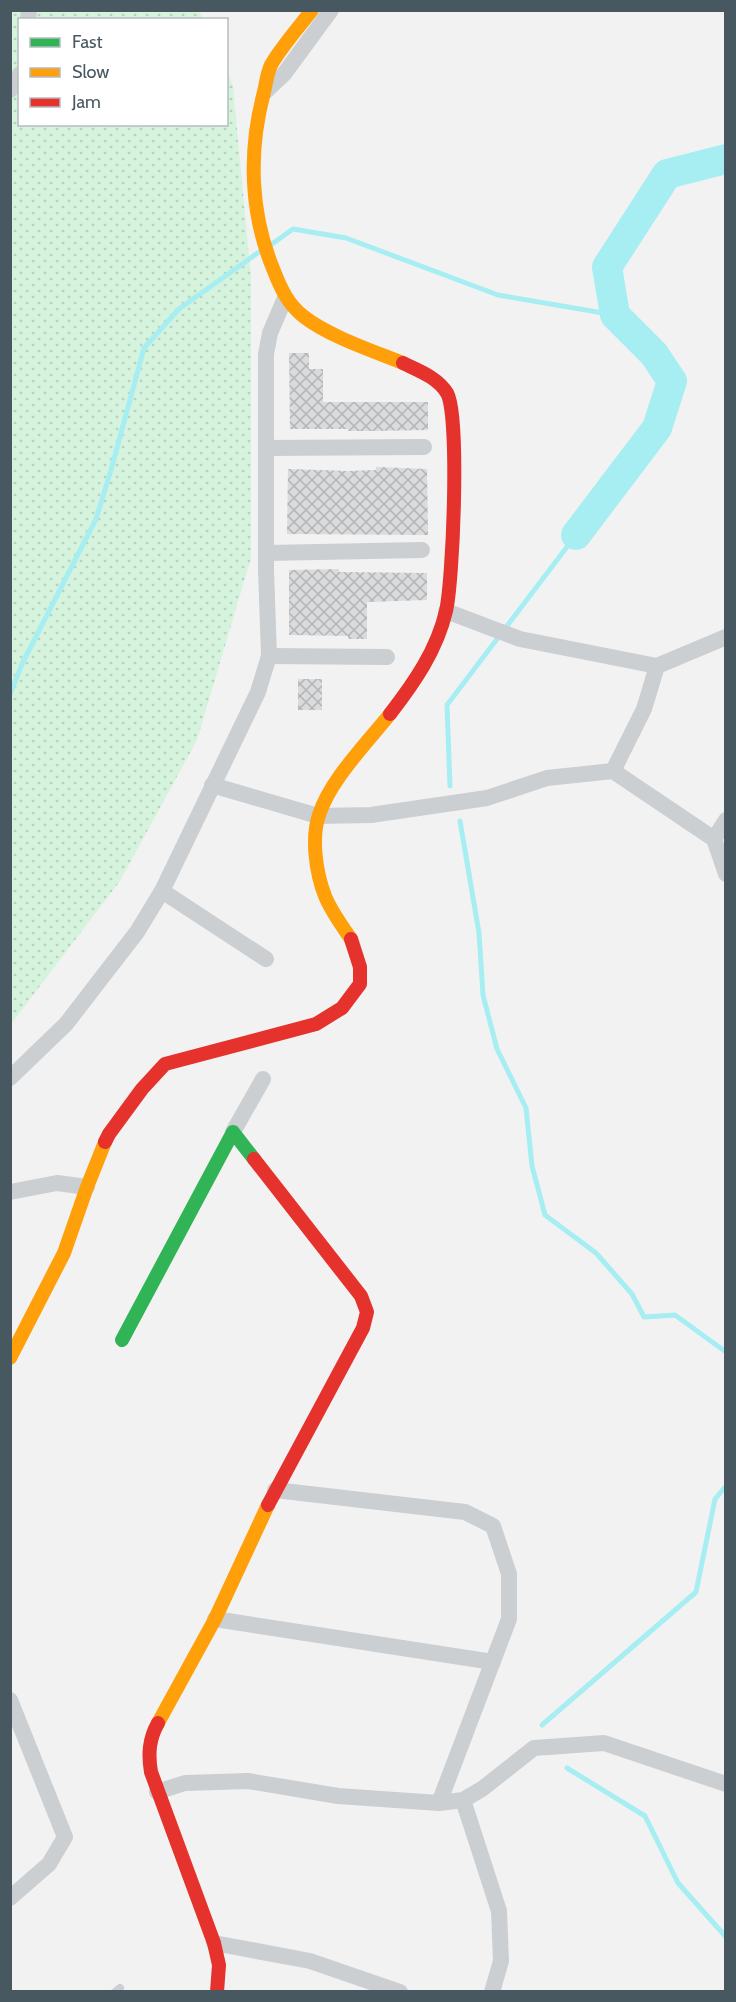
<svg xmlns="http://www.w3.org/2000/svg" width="736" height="2002" font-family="Cabin,sans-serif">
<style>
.grass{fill:url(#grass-dots)}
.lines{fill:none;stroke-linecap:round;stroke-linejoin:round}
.stream{stroke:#a7eef3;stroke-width:5}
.river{stroke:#a7eef3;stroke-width:30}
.building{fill:url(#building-cross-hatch)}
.lane{stroke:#cbcfd2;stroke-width:8}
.street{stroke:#cbcfd2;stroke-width:16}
.fast{stroke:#30b455;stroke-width:14}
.slow{stroke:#ff9f0a;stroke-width:14}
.jam{stroke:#e5322d;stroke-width:14}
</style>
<defs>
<pattern id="grass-dots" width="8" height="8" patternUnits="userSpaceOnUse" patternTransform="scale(1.5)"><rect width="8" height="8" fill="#d5f3dd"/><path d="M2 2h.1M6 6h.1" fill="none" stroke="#b8d2c0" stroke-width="1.8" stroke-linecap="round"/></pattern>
<pattern id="building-cross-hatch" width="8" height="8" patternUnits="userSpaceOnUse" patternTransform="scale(1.5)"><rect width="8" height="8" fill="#dadbdc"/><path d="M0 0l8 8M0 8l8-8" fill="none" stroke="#b3b4b6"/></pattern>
</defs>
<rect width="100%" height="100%" fill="#f3f2f2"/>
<polygon class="grass" points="11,11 199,11 203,19 20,20 20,124 226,124 227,72 233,86 251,278 251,558 197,740 120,881 11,1024"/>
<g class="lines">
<g class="stream">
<polyline points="272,244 293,229 346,238 498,295 615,315"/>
<polyline points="10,694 23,662 96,519 111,470 144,348 179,309 259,252"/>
<polyline points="450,786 447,705 576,535"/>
<polyline points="460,821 479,933 483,995 497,1049 526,1108 532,1166 545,1215 596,1253 632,1294 644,1317 675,1315 726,1352"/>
<polyline points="542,1725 696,1592 715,1499 726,1486"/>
<polyline points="567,1768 645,1816 678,1883 726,1937"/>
</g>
<polyline class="river" points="576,535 657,428 672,381 654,354 615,315 607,267 667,174 726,159"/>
</g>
<g class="building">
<polygon points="289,353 309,353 309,369 323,369 323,402 428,402 428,430 370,431 348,431 348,429 290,429"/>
<polygon points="376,467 427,469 428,535 287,534 288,469 348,471 376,470"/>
<polygon points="339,569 339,572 427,573 427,600 367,602 367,639 348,639 348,636 289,635 289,570"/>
<rect x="298" y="679" width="24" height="31"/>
</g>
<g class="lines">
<polyline class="lane" points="115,1992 120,1988"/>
<g class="street">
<polyline points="28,20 29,10"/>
<polyline points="10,90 20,74"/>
<polyline points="265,92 284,74 331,10"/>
<polyline points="266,448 424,447"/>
<polyline points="267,553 422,550"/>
<polyline points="446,611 520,639 657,666 726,637"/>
<polyline points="269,656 387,657"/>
<polyline points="613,771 644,709 657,666"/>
<polyline points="212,785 318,816 371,815 487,798 547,778 613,771 714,839 726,874"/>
<polyline points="714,839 726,820"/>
<polyline points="162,891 266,959"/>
<polyline points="10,1078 66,1024 137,932 162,891 258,692 269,656 266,570 266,354 270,333 285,298"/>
<polyline points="233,1132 263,1079"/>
<polyline points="10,1192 57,1183 87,1187"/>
<polyline points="275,1490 465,1512 493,1526 509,1574 509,1619 439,1803"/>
<polyline points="215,1619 493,1662"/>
<polyline points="10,1700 65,1837 49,1864 10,1898"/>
<polyline points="157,1792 185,1783 248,1781 338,1796 439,1803 463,1800 482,1789 534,1748 604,1743 726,1784"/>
<polyline points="463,1800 499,1911 501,1961 492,1992"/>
<polyline points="214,1943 310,1961 400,1992"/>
</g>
<polyline class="fast" points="122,1340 233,1132 254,1159"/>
<g class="slow">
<path d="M 312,10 C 299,27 281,47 271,65 C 267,73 266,84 264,92 C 248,152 250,214 274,271 C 281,289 288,304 303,316 C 328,336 373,351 403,363"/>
<path d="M 351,939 C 342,926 331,911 325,896 C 316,873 311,838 319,815 C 330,780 367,743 390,714"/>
<polyline points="10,1358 64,1253 87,1187 105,1142"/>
<polyline points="158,1723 215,1619 268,1505"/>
</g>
<g class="jam">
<path d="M 390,714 C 414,683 437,650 446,611 C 453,581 460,416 447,393 C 437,377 419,371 403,363"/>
<polyline points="105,1142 109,1134 142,1089 165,1064 316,1024 342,1008 360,984 360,967 351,939"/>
<polyline points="254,1159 361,1296 367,1312 363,1328 268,1505"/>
<path d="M 158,1723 C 149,1739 148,1754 151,1772 L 214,1943 L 219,1965 L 217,1992"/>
</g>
</g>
<rect width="736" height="2002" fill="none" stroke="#475861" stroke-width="24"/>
<rect x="18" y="18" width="210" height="108" fill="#ffffff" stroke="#b5bcc0" stroke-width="1.5"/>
<rect x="30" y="38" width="30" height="9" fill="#30b455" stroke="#b5bcc0" stroke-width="1.5"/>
<text x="72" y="48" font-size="18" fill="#475861">Fast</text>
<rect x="30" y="68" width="30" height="9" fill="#ff9f0a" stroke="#b5bcc0" stroke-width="1.5"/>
<text x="72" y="78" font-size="18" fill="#475861">Slow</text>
<rect x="30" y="98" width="30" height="9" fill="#e5322d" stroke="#b5bcc0" stroke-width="1.5"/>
<text x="72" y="108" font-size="18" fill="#475861">Jam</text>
</svg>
